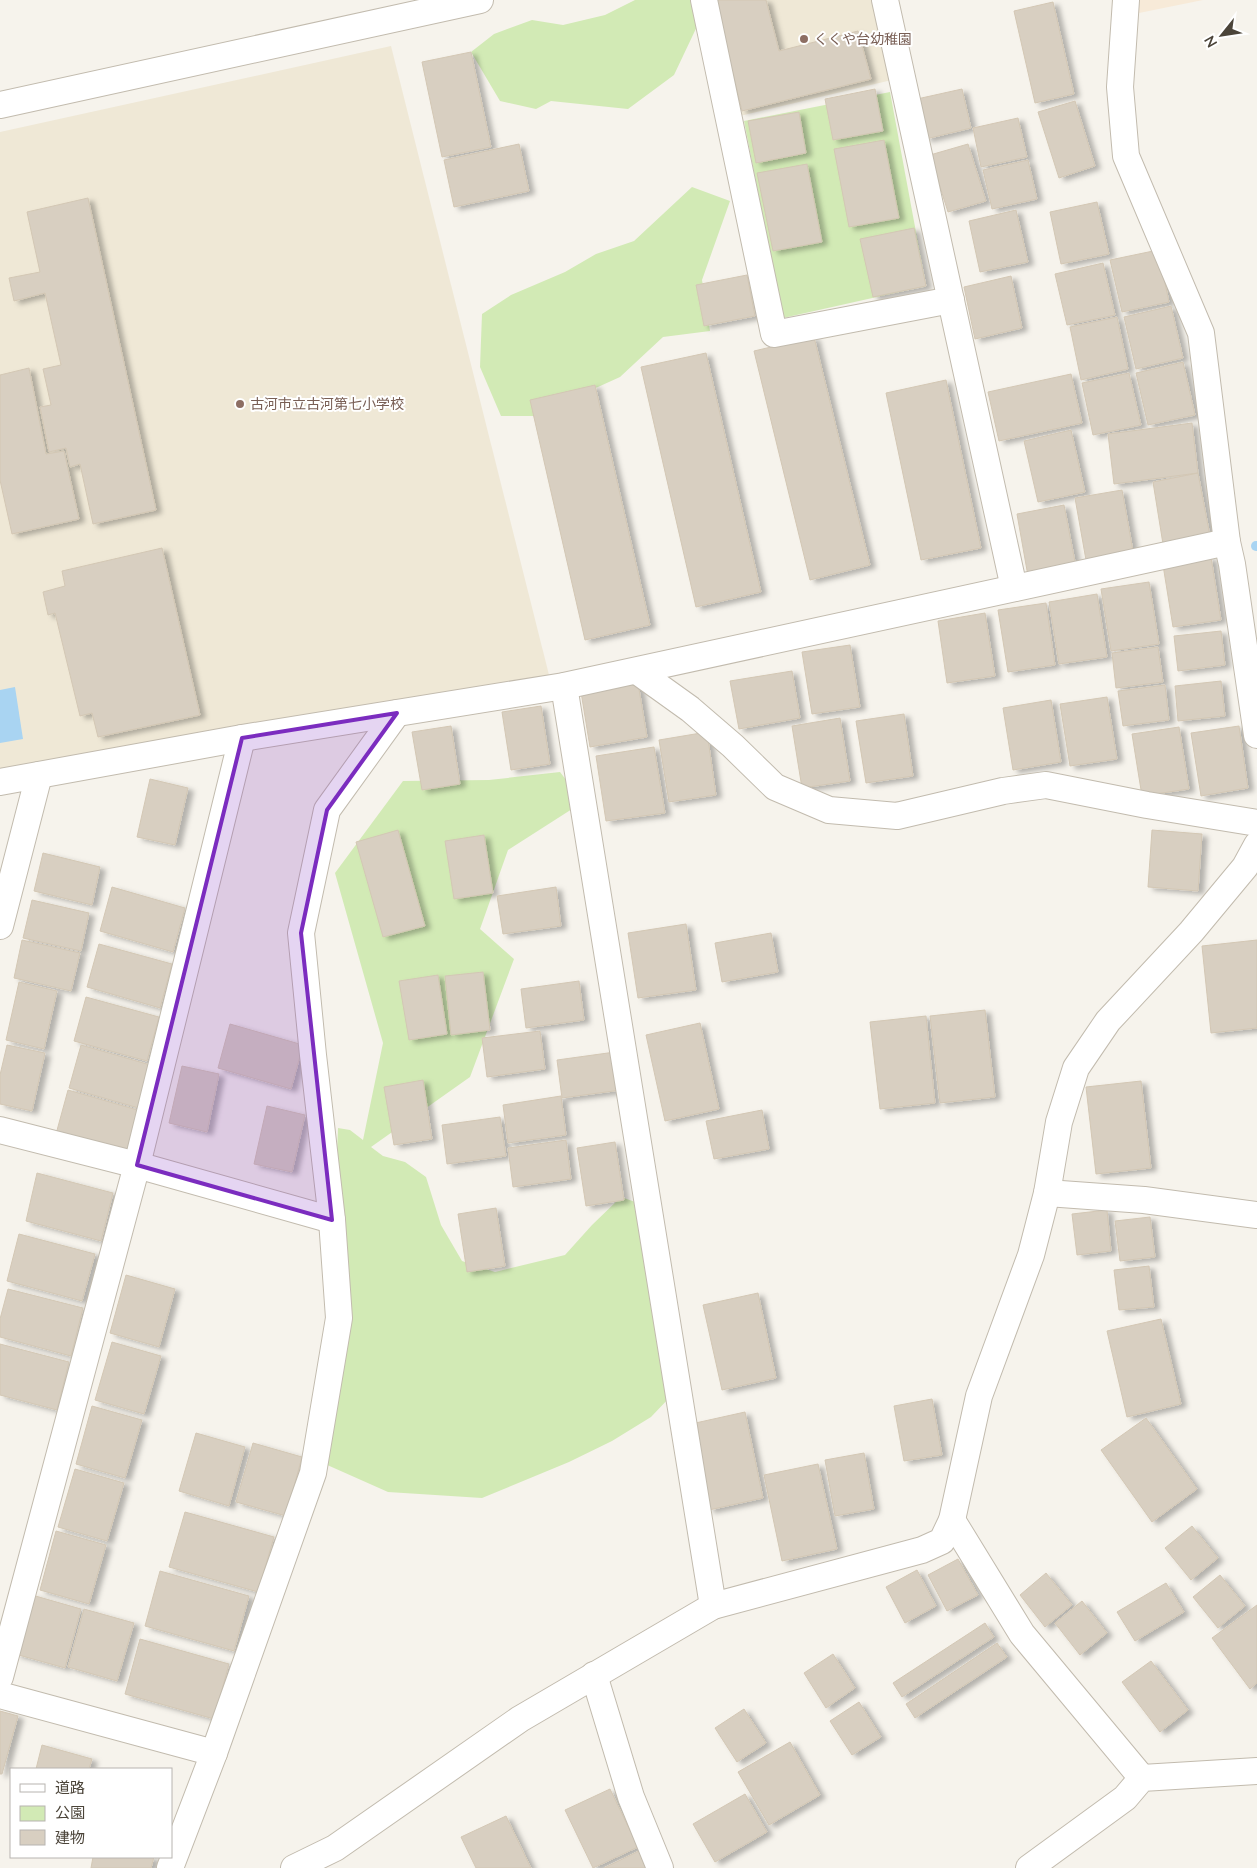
<svg xmlns="http://www.w3.org/2000/svg" width="1257" height="1868" font-family="Lato,'Noto Sans JP',sans-serif">
<style>
.commercial{fill:#f7ead8}
.education{fill:#efe8d6}
.green{fill:#d2eab5}
.water{fill:#a9d4f2}
.lines{fill:none;stroke-linecap:round;stroke-linejoin:round}
.stream{stroke:#a9d4f2;stroke-width:10}
.building{fill:#d8cfc1;stroke:#d3c7b4;filter:url(#shadow)}
.street-casing{stroke:#c2bbae;stroke-width:28}
.street{stroke:#fff;stroke-width:26}
.marked{fill:#7b2cbf;fill-opacity:0.2;stroke:#7b2cbf;stroke-width:4;stroke-linejoin:round}
.education-dot{fill:#8d6e63;stroke:#fff;stroke-width:2}
.labels{text-anchor:middle;stroke-width:4;stroke-linejoin:round;paint-order:stroke}
.education-label{font-size:14px;fill:#785e54;stroke:#fff;text-anchor:start}
</style>
<defs>
<filter id="shadow"><feDropShadow dx="5.5" dy="3" stdDeviation="2.5" flood-color="#0004"/></filter>
</defs>
<rect width="100%" height="100%" fill="#f6f3ec"/>
<polygon class="commercial" points="1139,0 1203,0 1139,13"/>
<g class="education">
<polygon points="712,0 876,0 896,79 740,116"/>
<polygon points="391,46 549,675 0,769 0,132"/>
</g>
<g class="green">
<polygon points="635,0 698,0 701,18 674,75 628,109 551,101 536,109 500,101 471,52 494,34 532,20 563,25 605,15"/>
<polygon points="890,92 926,286 783,318 744,121"/>
<polygon points="692,187 730,201 702,280 710,331 663,337 620,377 534,416 501,416 480,367 482,314 511,295 565,272 596,254 634,241"/>
<polygon points="560,772 583,802 508,850 480,929 514,959 470,1077 371,1147 383,1156 405,1162 426,1177 441,1225 462,1261 495,1272 565,1255 592,1225 621,1197 641,1204 671,1396 651,1417 612,1441 569,1462 482,1498 388,1492 325,1464 338,1128 350,1130 363,1140 383,1043 335,873 403,781 489,780"/>
</g>
<polygon class="water" points="15,687 23,739 0,743 0,690"/>
<g class="lines">
<polyline class="stream" points="1256,546 1257,546"/>
</g>
<g class="building">
<polygon points="715,0 766,0 779,51 858,31 871,79 742,111"/>
<polygon points="1053,2 1074,94 1035,103 1014,11"/>
<polygon points="471,52 491,147 442,157 422,62"/>
<polygon points="875,89 883,131 833,140 825,99"/>
<polygon points="962,89 971,128 926,139 917,99"/>
<polygon points="1075,101 1095,166 1059,178 1038,112"/>
<polygon points="799,112 806,153 756,163 748,121"/>
<polygon points="1018,118 1027,157 981,167 973,128"/>
<polygon points="884,140 899,218 849,227 834,149"/>
<polygon points="519,144 529,191 454,207 444,160"/>
<polygon points="968,144 986,201 948,212 930,155"/>
<polygon points="1028,160 1037,199 992,209 983,170"/>
<polygon points="807,164 822,242 773,251 757,173"/>
<polygon points="88,198 156,510 93,524 80,464 70,467 66,448 49,452 40,407 51,405 43,369 61,365 45,293 14,301 9,278 40,272 27,212"/>
<polygon points="1097,202 1109,254 1061,264 1050,212"/>
<polygon points="1016,210 1028,262 980,272 969,221"/>
<polygon points="914,228 926,286 873,297 860,239"/>
<polygon points="1158,250 1169,302 1122,312 1110,260"/>
<polygon points="1103,263 1115,315 1067,325 1055,274"/>
<polygon points="747,275 755,316 704,326 696,285"/>
<polygon points="1011,276 1022,328 975,339 964,287"/>
<polygon points="1171,306 1183,358 1136,369 1124,317"/>
<polygon points="1117,317 1128,369 1081,380 1070,327"/>
<polygon points="814,337 870,565 810,580 754,351"/>
<polygon points="706,353 761,592 696,607 641,367"/>
<polygon points="1183,362 1195,415 1148,425 1136,373"/>
<polygon points="29,368 46,454 64,451 79,519 12,534 0,480 0,375"/>
<polygon points="1129,373 1141,425 1093,435 1082,383"/>
<polygon points="1071,374 1082,423 999,441 988,392"/>
<polygon points="946,380 981,548 921,560 886,393"/>
<polygon points="595,385 650,625 585,640 530,400"/>
<polygon points="1192,423 1198,473 1114,484 1108,434"/>
<polygon points="1071,430 1085,492 1038,502 1024,441"/>
<polygon points="1198,473 1210,536 1163,544 1153,482"/>
<polygon points="1122,490 1133,551 1086,560 1075,498"/>
<polygon points="1064,505 1076,567 1028,576 1017,514"/>
<polygon points="162,548 200,715 98,737 92,713 80,716 55,613 48,615 43,592 65,586 62,571"/>
<polygon points="1211,557 1221,620 1173,627 1163,565"/>
<polygon points="1149,582 1159,644 1111,651 1101,589"/>
<polygon points="1097,594 1107,657 1059,664 1049,602"/>
<polygon points="1046,603 1055,665 1008,672 998,610"/>
<polygon points="985,613 995,676 947,683 938,621"/>
<polygon points="1221,631 1225,665 1178,671 1174,636"/>
<polygon points="850,645 860,707 812,714 802,652"/>
<polygon points="1158,647 1163,682 1116,688 1112,653"/>
<polygon points="792,671 800,718 739,729 730,681"/>
<polygon points="1221,681 1225,716 1178,721 1175,686"/>
<polygon points="638,683 647,737 590,747 581,692"/>
<polygon points="1165,685 1169,720 1123,726 1118,691"/>
<polygon points="1107,697 1117,759 1070,766 1060,704"/>
<polygon points="1051,700 1061,762 1013,770 1003,708"/>
<polygon points="541,706 550,764 511,770 502,712"/>
<polygon points="904,714 913,776 866,783 856,721"/>
<polygon points="840,718 850,781 802,788 792,726"/>
<polygon points="451,726 460,784 422,790 412,732"/>
<polygon points="1239,726 1248,788 1201,796 1191,733"/>
<polygon points="1179,727 1189,789 1142,796 1132,734"/>
<polygon points="707,732 716,795 669,802 659,740"/>
<polygon points="654,747 665,813 606,821 596,756"/>
<polygon points="150,779 188,788 175,845 137,837"/>
<polygon points="398,830 425,926 383,937 356,842"/>
<polygon points="1152,830 1202,834 1198,891 1148,887"/>
<polygon points="484,835 493,893 454,899 445,841"/>
<polygon points="43,853 100,867 92,905 34,891"/>
<polygon points="112,887 185,908 173,952 100,931"/>
<polygon points="556,887 561,926 503,934 497,896"/>
<polygon points="32,900 89,913 81,951 23,938"/>
<polygon points="686,924 696,990 638,998 628,933"/>
<polygon points="771,933 778,972 722,982 715,943"/>
<polygon points="22,940 80,953 71,991 14,978"/>
<polygon points="1257,940 1257,1028 1211,1033 1202,946"/>
<polygon points="99,944 172,964 160,1008 87,987"/>
<polygon points="483,972 490,1030 451,1035 445,976"/>
<polygon points="438,975 447,1034 409,1040 399,981"/>
<polygon points="579,981 584,1020 526,1028 521,989"/>
<polygon points="19,982 57,991 44,1049 6,1040"/>
<polygon points="86,997 159,1017 147,1061 74,1041"/>
<polygon points="985,1010 995,1097 940,1103 930,1016"/>
<polygon points="926,1016 935,1103 880,1109 870,1022"/>
<polygon points="700,1023 719,1109 665,1121 646,1035"/>
<polygon points="230,1024 303,1045 291,1089 218,1068"/>
<polygon points="540,1031 545,1069 487,1077 482,1038"/>
<polygon points="7,1045 45,1053 32,1111 0,1104 0,1075"/>
<polygon points="81,1045 154,1066 142,1109 69,1088"/>
<polygon points="615,1052 621,1090 562,1098 557,1060"/>
<polygon points="182,1066 219,1074 207,1132 169,1123"/>
<polygon points="423,1080 432,1139 394,1145 384,1087"/>
<polygon points="1141,1081 1151,1168 1096,1174 1086,1087"/>
<polygon points="68,1090 141,1111 129,1154 56,1134"/>
<polygon points="561,1096 566,1135 508,1143 503,1105"/>
<polygon points="267,1106 305,1115 292,1172 254,1164"/>
<polygon points="762,1110 769,1149 714,1159 706,1121"/>
<polygon points="500,1117 506,1156 447,1164 442,1125"/>
<polygon points="566,1140 571,1179 513,1187 508,1148"/>
<polygon points="615,1142 624,1200 586,1206 577,1148"/>
<polygon points="37,1173 113,1193 101,1241 26,1221"/>
<polygon points="496,1208 505,1266 467,1272 458,1214"/>
<polygon points="1107,1210 1111,1251 1077,1255 1072,1214"/>
<polygon points="1150,1217 1155,1257 1120,1261 1115,1221"/>
<polygon points="19,1234 95,1254 82,1301 7,1281"/>
<polygon points="1149,1266 1154,1307 1119,1310 1114,1270"/>
<polygon points="126,1275 175,1289 159,1347 110,1333"/>
<polygon points="8,1289 83,1308 71,1356 0,1337 0,1319"/>
<polygon points="758,1293 776,1378 722,1390 703,1305"/>
<polygon points="1161,1319 1181,1404 1127,1417 1107,1331"/>
<polygon points="112,1342 161,1356 144,1414 95,1400"/>
<polygon points="0,1344 69,1362 57,1410 0,1395"/>
<polygon points="932,1399 942,1455 904,1461 894,1406"/>
<polygon points="92,1406 142,1420 125,1478 76,1464"/>
<polygon points="745,1412 763,1498 709,1510 691,1424"/>
<polygon points="1146,1418 1197,1489 1152,1522 1101,1450"/>
<polygon points="196,1433 245,1447 229,1506 179,1491"/>
<polygon points="253,1443 302,1457 286,1516 236,1502"/>
<polygon points="864,1453 874,1509 835,1516 825,1460"/>
<polygon points="818,1464 837,1549 782,1561 764,1475"/>
<polygon points="75,1469 124,1483 107,1541 58,1527"/>
<polygon points="185,1512 274,1537 258,1592 169,1567"/>
<polygon points="1192,1526 1218,1558 1191,1580 1165,1548"/>
<polygon points="56,1531 106,1545 89,1604 40,1590"/>
<polygon points="958,1559 978,1595 947,1611 928,1575"/>
<polygon points="917,1570 936,1606 905,1623 886,1587"/>
<polygon points="160,1571 249,1596 234,1651 145,1626"/>
<polygon points="1046,1573 1072,1605 1045,1627 1020,1595"/>
<polygon points="1220,1575 1245,1606 1218,1628 1193,1597"/>
<polygon points="1166,1583 1184,1612 1135,1641 1117,1612"/>
<polygon points="32,1595 81,1609 65,1668 15,1654"/>
<polygon points="1082,1601 1107,1633 1080,1655 1055,1623"/>
<polygon points="1257,1605 1257,1683 1250,1689 1212,1638"/>
<polygon points="84,1609 134,1623 117,1681 68,1667"/>
<polygon points="985,1623 994,1637 902,1697 893,1683"/>
<polygon points="140,1639 229,1664 214,1719 125,1694"/>
<polygon points="997,1643 1007,1657 915,1718 906,1704"/>
<polygon points="833,1654 855,1688 826,1708 804,1673"/>
<polygon points="1151,1661 1188,1710 1160,1732 1122,1682"/>
<polygon points="859,1702 881,1737 852,1755 830,1721"/>
<polygon points="744,1709 766,1743 737,1762 715,1728"/>
<polygon points="0,1711 18,1716 2,1774 0,1774"/>
<polygon points="790,1742 820,1795 769,1825 738,1772"/>
<polygon points="42,1745 92,1759 89,1769 36,1769"/>
<polygon points="610,1789 638,1847 593,1868 565,1810"/>
<polygon points="745,1794 767,1832 715,1862 693,1824"/>
<polygon points="506,1816 531,1868 476,1868 461,1837"/>
<polygon points="643,1849 652,1868 604,1868"/>
<polygon points="93,1857 154,1857 151,1868 91,1868"/>
</g>
<g class="lines">
<defs>
<g id="street">
<polyline points="704,0 774,334 951,300"/>
<polyline points="885,0 1014,588"/>
<polyline points="1126,0 1120,87 1126,156 1201,333 1227,542 1232,564 1257,735"/>
<polyline points="0,105 480,0"/>
<polyline points="637,671 690,709 733,746 775,787 829,810 897,816 1003,791 1046,785 1147,805 1257,823"/>
<polyline points="564,686 713,1606"/>
<polyline points="0,782 242,738 564,686 1227,542"/>
<polyline points="0,926 39,775"/>
<polyline points="0,1130 137,1165 332,1220"/>
<polyline points="1047,1193 1144,1200 1257,1215"/>
<polyline points="952,1520 1022,1634 1142,1778"/>
<polyline points="594,1675 631,1797 660,1868"/>
<polyline points="0,1677 137,1165 242,738"/>
<polyline points="0,1695 214,1753"/>
<polyline points="170,1868 214,1753 313,1473 339,1318 332,1220 313,1055 301,933 327,810 397,713"/>
<polyline points="294,1868 335,1848 520,1719 713,1606 922,1550 942,1541 952,1520 979,1396 1031,1255 1047,1193 1059,1122 1076,1068 1108,1021 1191,932 1245,867 1257,845"/>
<polyline points="1029,1868 1125,1798 1142,1778 1257,1771"/>
</g>
</defs>
<use href="#street" class="street-casing"/>
<use href="#street" class="street"/>
</g>
<path class="marked" d="M 397,713 L 327,810 L 301,933 L 332,1220 L 137,1165 L 242,738 Z"/>
<g class="education-dot">
<circle cx="804" cy="39" r="5"/>
<circle cx="240" cy="404" r="5"/>
</g>
<g class="labels">
<g class="education-label">
<text x="814" y="44">くくや台幼稚園</text>
<text x="250" y="409">古河市立古河第七小学校</text>
</g>
</g>
<rect x="10" y="1768" width="162" height="90" fill="#ffffff" stroke="#b7b4b0"/>
<rect x="20" y="1784" width="25" height="8" fill="#ffffff" stroke="#b7b4b0"/>
<text x="55" y="1793" font-size="15" fill="#4b4439">道路</text>
<rect x="20" y="1806" width="25" height="15" fill="#d2eab5" stroke="#b7b4b0"/>
<text x="55" y="1818" font-size="15" fill="#4b4439">公園</text>
<rect x="20" y="1830" width="25" height="15" fill="#d8cfc1" stroke="#b7b4b0"/>
<text x="55" y="1843" font-size="15" fill="#4b4439">建物</text>
<g transform="translate(1222 35) rotate(240)" stroke="#ffffff" stroke-width="4" paint-order="stroke">
<path d="M0-4L9 19L0 12L-9 19Z" fill="#4b4439"/>
<text y="-8" font-size="14" font-weight="bold" text-anchor="middle" fill="#4b4439">N</text>
</g>
</svg>
